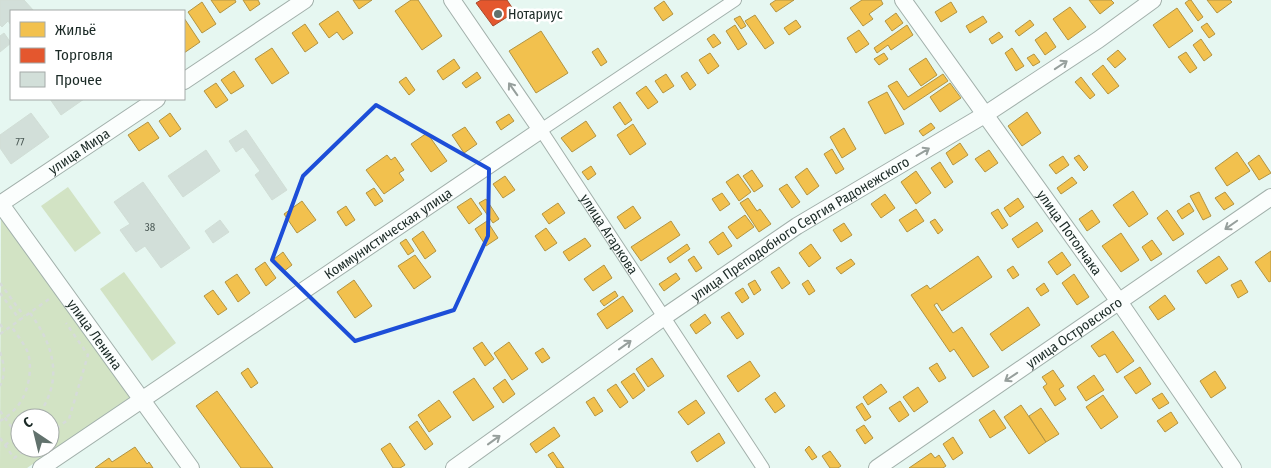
<svg xmlns="http://www.w3.org/2000/svg" width="1271" height="468" font-family="'Fira Sans Condensed',sans-serif">
<style>
.green{fill:#d2e3c4;fill-rule:evenodd}
.homes{fill:#f2c14e;stroke:#b29442}
.shops{fill:#e4572e;stroke:#a84a2c}
.building{fill:#d2dfd9;stroke:#d1ded6}
.lines{fill:none;stroke-linecap:round;stroke-linejoin:round}
.minor-casing{stroke:#a2b0ab;stroke-width:14}
.tertiary-casing{stroke:#a2b0ab;stroke-width:18}
.path{stroke:#d6dbd9;stroke-width:2.5;stroke-dasharray:4 4;stroke-linecap:butt}
.minor{stroke:#fbfefd;stroke-width:12}
.tertiary{stroke:#fbfefd;stroke-width:16}
.oneway{stroke:#969f9c}
.marked{fill:none;stroke:#1d4ed8;stroke-width:4;stroke-linejoin:round}
.poi-dot{fill:#62726d;stroke:#fff;stroke-width:2}
.labels{text-anchor:middle;stroke-width:5;stroke-linejoin:round;paint-order:stroke}
.number-label{font-size:11px;fill:#4c5a56}
.poi-label{font-size:14px;fill:#1b2a26;stroke:#fff;text-anchor:start}
.street-label{font-size:14px;fill:#1b2a26;stroke:#fff}
</style>
<rect width="100%" height="100%" fill="#e6f7f1"/>
<g class="green">
<polygon points="68,187 101,233 75,252 41,206"/>
<path d="M 1,219 L 132,396 L 27,468 L 0,468 ZM 20,418 L 50,418 L 50,448 L 20,448 Z"/>
<polygon points="124,272 176,343 152,361 100,289"/>
</g>
<g class="homes">
<polygon points="211,0 235,0 236,2 220,13"/>
<polygon points="243,0 258,0 260,4 250,11"/>
<polygon points="353,0 372,0 359,9"/>
<polygon points="411,0 418,0 442,36 422,50 395,11"/>
<polygon points="776,0 794,0 776,12 770,4"/>
<polygon points="862,0 881,0 883,4 869,14 873,19 863,26 850,8"/>
<polygon points="1089,0 1111,0 1114,3 1100,14"/>
<polygon points="1189,0 1191,0 1203,17 1198,21 1185,3"/>
<polygon points="1207,0 1230,0 1232,2 1217,13"/>
<polygon points="664,1 673,14 663,21 654,8"/>
<polygon points="202,2 216,24 202,33 188,12"/>
<polygon points="951,2 957,12 941,22 935,12"/>
<polygon points="1070,7 1086,27 1068,40 1053,19"/>
<polygon points="1177,8 1193,31 1169,48 1153,25"/>
<polygon points="338,11 353,33 343,40 337,32 329,38 319,24"/>
<polygon points="896,13 903,23 892,31 885,21"/>
<polygon points="755,15 774,43 765,49 745,21"/>
<polygon points="740,16 746,26 741,29 734,19"/>
<polygon points="983,16 987,22 970,33 966,26"/>
<polygon points="184,18 200,42 184,53"/>
<polygon points="796,20 801,27 789,35 784,28"/>
<polygon points="1030,20 1034,25 1019,36 1015,31"/>
<polygon points="1207,23 1215,34 1209,38 1201,27"/>
<polygon points="305,24 318,43 305,52 292,33"/>
<polygon points="735,25 747,44 738,50 726,31"/>
<polygon points="907,25 913,35 891,50 888,45 877,53 874,48"/>
<polygon points="859,30 869,44 856,53 847,38"/>
<polygon points="541,31 568,73 536,93 509,51"/>
<polygon points="999,32 1003,37 992,44 989,39"/>
<polygon points="1046,32 1056,47 1045,55 1035,40"/>
<polygon points="714,34 721,43 713,48 707,39"/>
<polygon points="1201,39 1212,55 1204,61 1193,45"/>
<polygon points="272,48 289,73 272,84 255,59"/>
<polygon points="598,48 607,62 601,66 592,52"/>
<polygon points="1012,48 1024,66 1016,71 1005,53"/>
<polygon points="1118,50 1126,59 1115,68 1107,59"/>
<polygon points="1186,52 1197,68 1190,73 1178,57"/>
<polygon points="710,53 719,66 708,74 699,60"/>
<polygon points="884,53 888,59 879,65 874,59"/>
<polygon points="1034,54 1040,62 1033,66 1027,58"/>
<polygon points="926,58 937,75 921,86 909,69"/>
<polygon points="454,59 460,68 443,80 437,71"/>
<polygon points="1103,65 1119,86 1108,94 1092,74"/>
<polygon points="234,71 244,86 231,94 221,80"/>
<polygon points="477,72 481,78 466,88 462,83"/>
<polygon points="687,72 696,85 690,90 681,76"/>
<polygon points="666,74 674,86 663,93 655,81"/>
<polygon points="943,74 948,81 904,110 888,86 897,81 908,97"/>
<polygon points="406,77 415,90 409,95 399,82"/>
<polygon points="1081,77 1095,95 1090,99 1075,82"/>
<polygon points="216,83 228,100 216,108 204,91"/>
<polygon points="950,83 961,98 940,112 930,97"/>
<polygon points="646,86 658,102 648,109 636,93"/>
<polygon points="887,92 904,124 885,134 868,102"/>
<polygon points="620,102 632,120 625,125 613,107"/>
<polygon points="1027,112 1041,133 1022,146 1008,126"/>
<polygon points="170,113 181,129 170,137 159,121"/>
<polygon points="509,114 514,121 501,130 496,122"/>
<polygon points="586,121 596,136 572,152 561,138"/>
<polygon points="148,122 159,138 139,151 128,135"/>
<polygon points="931,123 935,128 923,136 919,131"/>
<polygon points="633,124 646,144 630,155 617,135"/>
<polygon points="465,127 477,144 464,153 452,135"/>
<polygon points="844,128 856,149 842,158 830,137"/>
<polygon points="427,133 447,161 431,172 411,144"/>
<polygon points="960,143 968,155 953,165 946,153"/>
<polygon points="832,149 844,169 836,174 824,154"/>
<polygon points="989,150 998,163 985,172 975,159"/>
<polygon points="1237,152 1250,171 1227,186 1215,168"/>
<polygon points="387,155 391,160 395,157 404,170 399,173 404,180 384,194 366,170"/>
<polygon points="1079,155 1088,167 1084,171 1074,158"/>
<polygon points="1259,155 1271,173 1259,180 1248,163"/>
<polygon points="1063,156 1069,165 1056,174 1049,165"/>
<polygon points="940,162 953,182 945,188 931,168"/>
<polygon points="591,166 596,174 588,180 582,172"/>
<polygon points="807,168 819,186 807,195 795,177"/>
<polygon points="752,170 763,186 754,192 743,176"/>
<polygon points="916,171 931,193 916,204 901,182"/>
<polygon points="738,174 751,192 739,201 726,182"/>
<polygon points="505,176 515,190 503,198 493,184"/>
<polygon points="1072,177 1077,183 1061,194 1057,188"/>
<polygon points="787,184 800,202 792,208 779,189"/>
<polygon points="374,188 383,201 375,206 366,193"/>
<polygon points="1133,191 1148,214 1129,227 1113,205"/>
<polygon points="1199,192 1211,216 1203,220 1190,196"/>
<polygon points="1225,192 1234,204 1224,210 1215,198"/>
<polygon points="722,193 730,204 720,211 712,199"/>
<polygon points="885,194 895,208 881,218 871,204"/>
<polygon points="471,198 482,214 469,224 457,207"/>
<polygon points="748,198 757,211 760,209 771,224 759,232 740,203"/>
<polygon points="1018,198 1024,207 1010,217 1004,208"/>
<polygon points="486,199 499,219 493,223 479,203"/>
<polygon points="302,201 316,220 297,233 284,214"/>
<polygon points="558,203 565,213 549,224 542,214"/>
<polygon points="1189,203 1194,211 1182,219 1177,211"/>
<polygon points="346,206 355,220 346,226 337,212"/>
<polygon points="633,206 641,218 625,229 617,217"/>
<polygon points="916,209 924,221 907,232 899,220"/>
<polygon points="998,209 1008,225 1002,229 991,213"/>
<polygon points="1092,210 1100,222 1087,231 1079,219"/>
<polygon points="1167,210 1184,234 1173,241 1157,218"/>
<polygon points="745,215 754,227 737,239 728,227"/>
<polygon points="935,219 943,230 938,234 930,222"/>
<polygon points="487,221 498,238 486,246 475,229"/>
<polygon points="671,221 680,235 641,261 631,247"/>
<polygon points="1037,222 1043,231 1018,248 1012,239"/>
<polygon points="844,223 852,235 841,242 833,230"/>
<polygon points="546,228 557,243 545,251 535,236"/>
<polygon points="423,231 436,251 425,259 412,239"/>
<polygon points="723,232 732,246 718,255 709,242"/>
<polygon points="1121,233 1139,260 1121,272 1102,246"/>
<polygon points="585,238 591,246 569,261 563,252"/>
<polygon points="406,239 414,251 408,255 400,243"/>
<polygon points="1152,240 1162,254 1151,261 1142,247"/>
<polygon points="687,244 690,249 670,263 667,258"/>
<polygon points="811,244 821,258 809,267 799,253"/>
<polygon points="1271,251 1271,281 1269,282 1255,262"/>
<polygon points="283,252 292,265 283,272 274,259"/>
<polygon points="1062,252 1071,265 1057,275 1048,262"/>
<polygon points="415,255 431,277 414,289 398,266"/>
<polygon points="694,256 702,268 696,272 688,260"/>
<polygon points="978,256 992,277 942,311 937,303 934,305 953,333 962,327 989,367 973,377 954,349 950,352 911,295 927,285 930,289"/>
<polygon points="1219,256 1228,269 1206,284 1197,271"/>
<polygon points="851,259 855,264 841,274 836,268"/>
<polygon points="265,262 276,278 266,286 255,269"/>
<polygon points="604,265 612,278 593,291 584,279"/>
<polygon points="1013,266 1019,275 1013,279 1007,270"/>
<polygon points="779,267 790,283 782,289 771,272"/>
<polygon points="676,273 680,279 664,291 659,284"/>
<polygon points="237,274 250,293 238,302 225,282"/>
<polygon points="1074,274 1089,297 1077,305 1062,283"/>
<polygon points="354,280 372,306 355,318 337,292"/>
<polygon points="755,280 761,290 754,295 748,284"/>
<polygon points="808,280 815,291 809,295 802,284"/>
<polygon points="1241,280 1248,292 1238,298 1231,285"/>
<polygon points="1044,283 1049,291 1041,296 1036,289"/>
<polygon points="743,288 749,298 742,303 735,293"/>
<polygon points="213,290 227,309 218,315 204,296"/>
<polygon points="615,291 618,296 604,306 600,301"/>
<polygon points="1165,295 1175,309 1158,320 1149,307"/>
<polygon points="623,296 633,311 607,329 597,314"/>
<polygon points="1028,307 1040,325 1002,351 990,334"/>
<polygon points="729,312 744,334 737,339 721,317"/>
<polygon points="705,314 711,323 696,334 690,325"/>
<polygon points="1113,331 1134,361 1117,373 1105,354 1099,357 1091,346"/>
<polygon points="482,342 494,359 485,366 473,348"/>
<polygon points="509,342 528,369 512,380 494,353"/>
<polygon points="543,348 550,358 542,363 535,353"/>
<polygon points="652,358 664,376 648,387 636,369"/>
<polygon points="750,361 760,376 738,392 727,376"/>
<polygon points="937,363 946,378 939,382 929,368"/>
<polygon points="1140,367 1151,384 1136,394 1124,377"/>
<polygon points="248,368 258,383 251,388 241,373"/>
<polygon points="1053,370 1064,386 1059,389 1066,399 1055,406 1043,387 1047,384 1042,377"/>
<polygon points="1215,371 1226,388 1211,398 1200,381"/>
<polygon points="634,373 645,390 633,399 621,382"/>
<polygon points="1094,375 1104,390 1086,401 1077,387"/>
<polygon points="474,378 494,407 473,421 453,392"/>
<polygon points="505,379 515,394 503,403 493,388"/>
<polygon points="616,384 628,402 620,408 607,390"/>
<polygon points="881,384 887,392 868,405 863,397"/>
<polygon points="918,387 928,402 914,412 903,397"/>
<polygon points="217,391 273,468 241,468 196,406"/>
<polygon points="775,392 785,406 775,413 765,399"/>
<polygon points="1162,393 1169,403 1159,409 1152,399"/>
<polygon points="1103,395 1118,417 1101,429 1086,407"/>
<polygon points="594,397 603,411 595,416 586,402"/>
<polygon points="439,400 451,417 429,432 418,415"/>
<polygon points="696,400 705,413 688,425 678,412"/>
<polygon points="900,401 909,415 899,422 889,408"/>
<polygon points="862,403 871,417 865,421 856,407"/>
<polygon points="1021,405 1046,442 1029,454 1004,417"/>
<polygon points="1041,408 1059,434 1046,442 1029,416"/>
<polygon points="994,410 1006,428 990,438 979,420"/>
<polygon points="1171,412 1178,423 1165,432 1157,421"/>
<polygon points="417,421 433,444 425,450 409,427"/>
<polygon points="864,425 873,438 865,444 856,430"/>
<polygon points="554,427 560,436 536,453 530,444"/>
<polygon points="719,433 725,443 697,462 691,452"/>
<polygon points="953,437 963,453 953,460 943,444"/>
<polygon points="390,443 405,465 400,468 393,468 381,449"/>
<polygon points="809,446 817,457 812,460 805,450"/>
<polygon points="135,447 147,464 149,462 153,468 95,468 109,458 112,462"/>
<polygon points="830,451 841,466 838,468 830,468 822,456"/>
<polygon points="553,452 564,468 557,468 548,455"/>
<polygon points="931,453 935,458 939,455 946,466 943,468 909,468"/>
</g>
<polygon class="shops" points="481,0 507,0 515,12 493,26 476,3"/>
<g class="building">
<polygon points="0,0 24,0 34,11 11,11 11,25 8,21 2,27 0,25"/>
<polygon points="4,33 11,43 0,52 0,36"/>
<polygon points="50,99 84,99 61,115"/>
<polygon points="31,113 49,137 11,164 0,148 0,135"/>
<polygon points="246,130 287,190 272,200 255,175 260,171 243,147 236,152 229,141"/>
<polygon points="206,150 220,171 183,197 168,176"/>
<polygon points="143,182 190,248 161,268 145,246 136,252 120,230 130,224 114,202"/>
<polygon points="220,220 229,232 213,243 205,231"/>
</g>
<g class="lines">
<defs>
<g id="minor">
<path id="s1" d="M 735,0 L 541,130 L 763,468"/>
</g>
<g id="tertiary">
<path id="s2" d="M 903,0 L 1120,303 L 1233,468"/>
<polyline points="184,81 305,0"/>
<path id="s3" d="M 0,203 L 191,468"/>
<path id="s4" d="M 0,204 L 157,99"/>
<path id="s5" d="M 41,468 L 541,130 L 452,0"/>
<path id="s6" d="M 454,468 L 664,317 L 797,226 L 986,114 L 1098,40 L 1153,0"/>
<path id="s7" d="M 877,468 L 1271,197"/>
</g>
</defs>
<use href="#minor" class="minor-casing"/>
<use href="#tertiary" class="tertiary-casing"/>
<g class="path">
<polyline points="0,283 24,316"/>
<polyline points="0,293 20,320"/>
<path d="M 30,313 C 55,347 64,382 36,418"/>
<polyline points="0,324 5,331"/>
<polyline points="0,334 52,297"/>
<path d="M 0,352 C 4,364 6,374 0,386"/>
<polyline points="0,411 20,439"/>
<path d="M 0,421 C 5,418 11,414 15,409 C 28,396 33,370 28,353 C 24,343 17,335 11,326"/>
<polyline points="50,433 69,419 88,355 66,323"/>
<polyline points="0,438 14,458 28,448"/>
<polyline points="5,445 20,435"/>
</g>
<use href="#minor" class="minor"/>
<use href="#tertiary" class="tertiary"/>
</g>
<defs><path id="oneway-shaft" d="M-6 0H5M1.5-3L5.5 0L1.5 3" fill="none" stroke-width="1.6" stroke-linecap="round" stroke-linejoin="round" transform="scale(1.25)"/></defs>
<g class="oneway">
<use href="#oneway-shaft" transform="translate(1061 65) rotate(-34)"/>
<use href="#oneway-shaft" transform="translate(513 89) rotate(-125)"/>
<use href="#oneway-shaft" transform="translate(923 152) rotate(-31)"/>
<use href="#oneway-shaft" transform="translate(1231 225) rotate(145)"/>
<use href="#oneway-shaft" transform="translate(625 345) rotate(-36)"/>
<use href="#oneway-shaft" transform="translate(1011 377) rotate(146)"/>
<use href="#oneway-shaft" transform="translate(494 440) rotate(-36)"/>
</g>
<path class="marked" d="M 376,105 L 489,169 L 488,236 L 454,310 L 355,341 L 272,260 L 303,176 Z"/>
<circle class="poi-dot" cx="498" cy="14" r="5"/>
<g class="labels">
<g class="number-label">
<text x="20" y="146">77</text>
<text x="150" y="231">38</text>
</g>
<g class="poi-label">
<text x="508" y="19">Нотариус</text>
</g>
<g class="street-label">
<text dy="5" stroke="none"><textPath href="#s4" startOffset="95">улица Мира</textPath></text>
<text dy="5" stroke="none"><textPath href="#s6" startOffset="421">улица Преподобного Сергия Радонежского</textPath></text>
<text dy="5" stroke="none"><textPath href="#s1" startOffset="358">улица Агаркова</textPath></text>
<text dy="5" stroke="none"><textPath href="#s2" startOffset="286">улица Потолчака</textPath></text>
<text dy="5" stroke="none"><textPath href="#s5" startOffset="419">Коммунистическая улица</textPath></text>
<text dy="5" stroke="none"><textPath href="#s7" startOffset="239">улица Островского</textPath></text>
<text dy="5" stroke="none"><textPath href="#s3" startOffset="162">улица Ленина</textPath></text>
</g>
</g>
<rect x="10" y="10" width="175" height="90" fill="#ffffff" stroke="#a4aaa8"/>
<rect x="20" y="22" width="25" height="15" fill="#f2c14e" stroke="#a4aaa8"/>
<text x="55" y="35" font-size="15" fill="#1b2a26">Жильё</text>
<rect x="20" y="48" width="25" height="15" fill="#e4572e" stroke="#a4aaa8"/>
<text x="55" y="60" font-size="15" fill="#1b2a26">Торговля</text>
<rect x="20" y="72" width="25" height="15" fill="#d2dfd9" stroke="#a4aaa8"/>
<text x="55" y="85" font-size="15" fill="#1b2a26">Прочее</text>
<g transform="translate(35 433) rotate(325)"><circle r="24" fill="#ffffff" stroke="#a4aaa8"/>
<path d="M0-4L9 19L0 12L-9 19Z" fill="#62726d"/>
<text y="-8" font-size="14" font-weight="bold" text-anchor="middle" fill="#1b2a26">С</text>
</g>
</svg>
